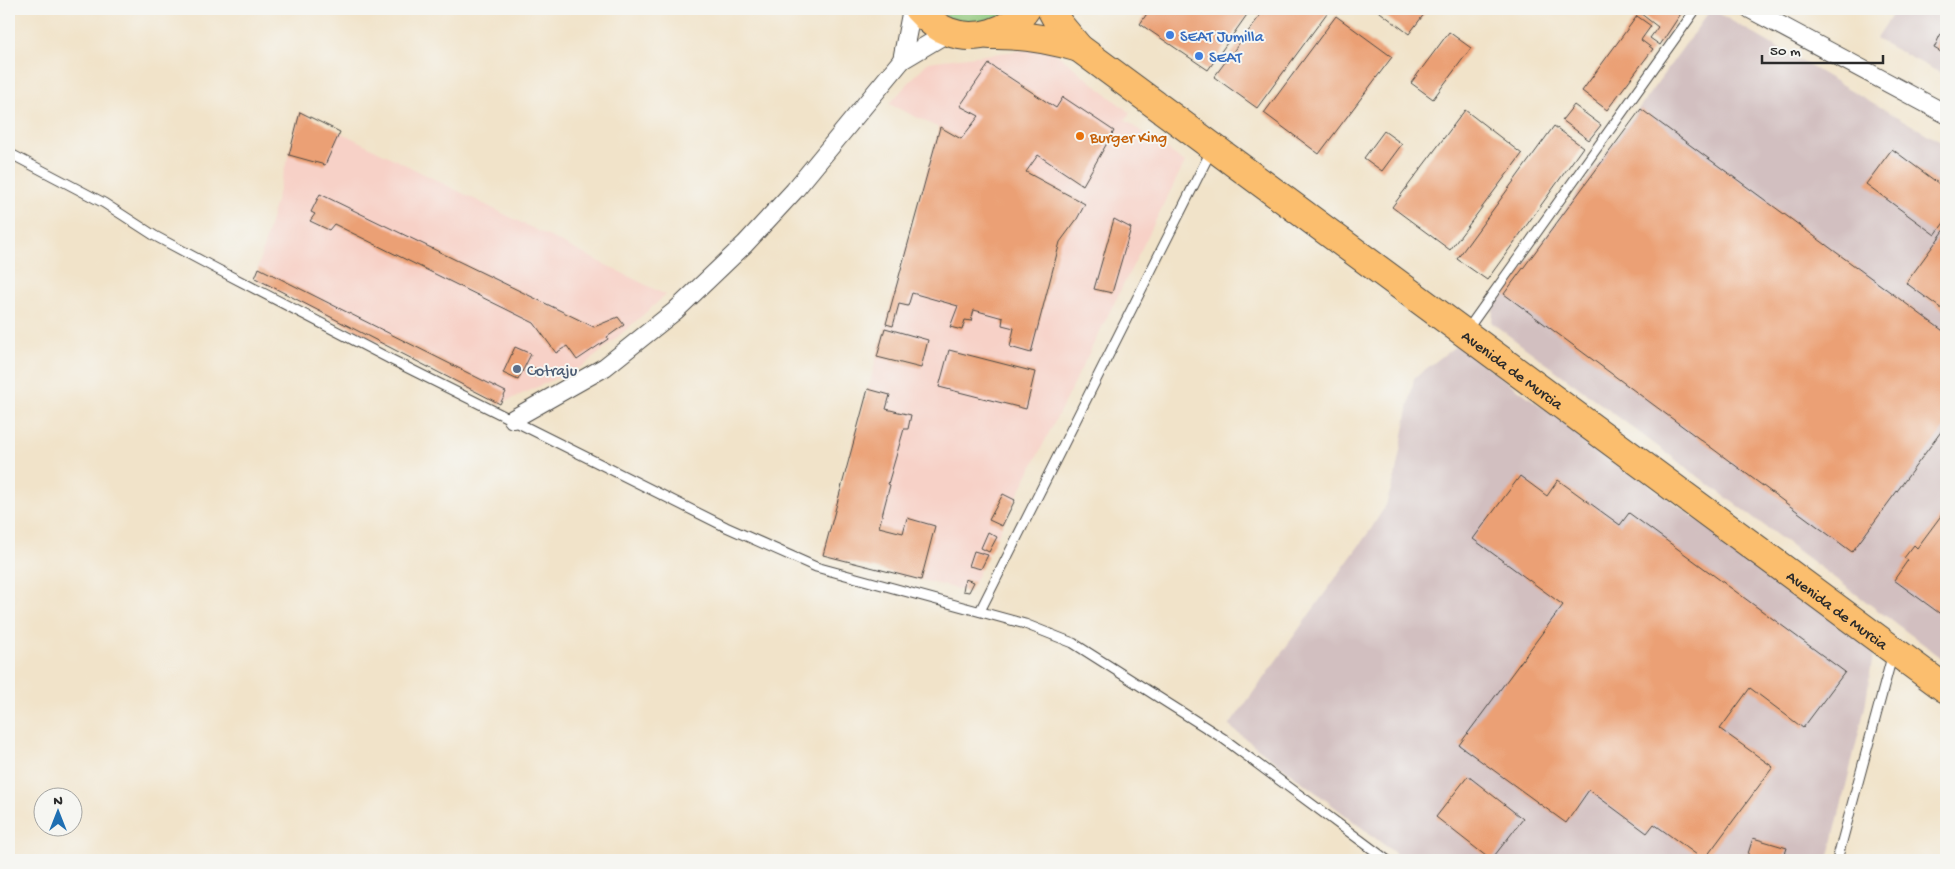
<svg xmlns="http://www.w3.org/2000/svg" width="1955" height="869" font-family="'Gochi Hand',sans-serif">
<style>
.built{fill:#f7d1c7}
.industrial{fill:#d2bfc0}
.green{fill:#91c77a;stroke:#5e7952}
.building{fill:#eba075}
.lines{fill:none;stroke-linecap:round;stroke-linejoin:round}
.lane-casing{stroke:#494743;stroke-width:11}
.street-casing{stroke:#494743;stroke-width:20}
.primary-casing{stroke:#494743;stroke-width:30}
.lane{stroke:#fff;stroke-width:9}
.street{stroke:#fff;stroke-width:18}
.primary{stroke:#fbbe6e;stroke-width:28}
.shop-dot{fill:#3f7fe0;stroke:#f6f6f2;stroke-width:2}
.food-dot{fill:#e8710a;stroke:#f6f6f2;stroke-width:2}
.service-dot{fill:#5c6f8a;stroke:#f6f6f2;stroke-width:2}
.labels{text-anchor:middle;stroke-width:4;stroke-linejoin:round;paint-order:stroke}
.shop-label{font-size:16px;fill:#366cbe;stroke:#f6f6f2;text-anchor:start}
.food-label{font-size:16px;fill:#c56008;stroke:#f6f6f2;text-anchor:start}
.service-label{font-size:16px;fill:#4e5e75;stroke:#f6f6f2;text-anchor:start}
.street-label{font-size:16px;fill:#2b2b2b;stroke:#f6f6f2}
</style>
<rect width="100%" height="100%" fill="#f6f6f2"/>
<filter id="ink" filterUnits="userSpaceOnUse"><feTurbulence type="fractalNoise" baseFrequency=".02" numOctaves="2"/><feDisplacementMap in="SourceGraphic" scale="10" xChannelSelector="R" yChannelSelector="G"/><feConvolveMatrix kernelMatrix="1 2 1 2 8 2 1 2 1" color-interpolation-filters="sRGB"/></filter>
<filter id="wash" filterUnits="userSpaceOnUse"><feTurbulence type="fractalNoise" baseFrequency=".0096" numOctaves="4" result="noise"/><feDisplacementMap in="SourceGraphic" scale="20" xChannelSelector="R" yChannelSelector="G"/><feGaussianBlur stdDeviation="1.12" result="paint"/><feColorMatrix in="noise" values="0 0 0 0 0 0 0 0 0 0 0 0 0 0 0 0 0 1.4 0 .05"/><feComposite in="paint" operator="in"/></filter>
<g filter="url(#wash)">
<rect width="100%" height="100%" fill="#f1e3c9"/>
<g class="built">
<polygon points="1040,48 1053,51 1130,113 1125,120 1185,162 969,592 823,555 939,128 889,104 928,62"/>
<polygon points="300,112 666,295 585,365 500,404 255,279"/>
</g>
<g class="industrial">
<polygon points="1711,9 1946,145 1946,661 1492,323 1493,309"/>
<polygon points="1896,9 1946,9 1946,76 1876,39"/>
<polygon points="1457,345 1874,648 1865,707 1828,860 1404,860 1229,726 1371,529 1386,505 1395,477 1414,378"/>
</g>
<polygon class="green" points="934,9 1011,9 994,21 958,24"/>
<g id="blocks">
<g class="building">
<polygon points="1150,9 1251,9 1208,70 1140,24"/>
<polygon points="1265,9 1321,9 1327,13 1257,108 1214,77"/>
<polygon points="1376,9 1428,9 1409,34"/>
<polygon points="1643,9 1684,9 1660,45 1650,38 1658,27 1640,13"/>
<polygon points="1336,16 1392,57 1319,154 1264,113"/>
<polygon points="1637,16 1651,26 1641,40 1653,49 1607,110 1582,91"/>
<polygon points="1946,23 1946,55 1934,48"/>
<polygon points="1449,32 1471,48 1433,99 1411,83"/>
<polygon points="989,64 1056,108 1063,97 1114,131 1083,185 1038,155 1026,172 1085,204 1077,219 1060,242 1031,353 1010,347 1014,328 1002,325 1003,318 974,310 971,321 965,320 962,330 950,327 958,306 912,293 908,306 899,304 893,326 886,324 940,127 961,139 979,116 960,106"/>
<polygon points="1574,105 1601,125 1589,140 1562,120"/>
<polygon points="1641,109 1946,333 1946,425 1852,552 1504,294"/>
<polygon points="1465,110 1522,154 1450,250 1392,207"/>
<polygon points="300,112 340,132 325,165 289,155"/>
<polygon points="1554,126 1583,147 1487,280 1457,259"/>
<polygon points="1384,131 1402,144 1382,171 1364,158"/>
<polygon points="1892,149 1946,189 1946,220 1935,235 1866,184"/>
<polygon points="320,194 594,327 618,317 624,325 607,337 608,339 577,360 567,346 556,353 534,323 334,224 329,230 310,221 315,214 311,212"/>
<polygon points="1114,219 1131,228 1112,293 1094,289"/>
<polygon points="1946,228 1946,312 1906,283"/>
<polygon points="259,268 506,392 500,404 255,278"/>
<polygon points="885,328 928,340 921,368 877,357"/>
<polygon points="515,347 531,354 518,380 503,373"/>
<polygon points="949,350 1035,372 1026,409 939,387"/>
<polygon points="528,366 540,370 537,377 525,372"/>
<polygon points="868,389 890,395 886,409 911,415 908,429 904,429 888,484 890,485 879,527 903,533 907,518 935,526 921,580 823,555"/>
<polygon points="1520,476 1547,496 1558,480 1620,525 1629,513 1845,672 1803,728 1750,688 1720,729 1773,767 1704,860 1654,824 1647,833 1589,790 1566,823 1459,745 1563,605 1473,539"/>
<polygon points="1003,494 1015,500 1002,526 989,520"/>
<polygon points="1946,509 1946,618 1894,580 1908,560 1904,558 1914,545 1917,548"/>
<polygon points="988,532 997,537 989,552 981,548"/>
<polygon points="974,551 988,555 981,569 969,566"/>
<polygon points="965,579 974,582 969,592 963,591"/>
<polygon points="1468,776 1523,819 1491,860 1436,817"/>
<polygon points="1753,838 1787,848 1783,860 1746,860"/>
</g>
</g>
</g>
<g filter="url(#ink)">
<use href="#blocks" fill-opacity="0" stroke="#494743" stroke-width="1"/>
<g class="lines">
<defs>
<g id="lane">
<polyline points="9,153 104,203 155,236 213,267 392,360 726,527 816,567 1025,624 1073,643 1224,739 1387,860"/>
<polyline points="1467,330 1696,9"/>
<polyline points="980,611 1212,149"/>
<polyline points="1837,860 1893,653"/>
</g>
<g id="street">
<polyline points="1750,9 1946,114"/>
<polyline points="902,60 912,9"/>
<polyline points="513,419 605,367 675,311 745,244 794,191 902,60 949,32"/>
</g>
<g id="primary">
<path d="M 918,9 C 926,18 937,28 949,32 C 974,42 1011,32 1026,9"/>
<path id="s1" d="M 1051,9 L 1059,24 L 1079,48 L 1946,689"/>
<path d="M 990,35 C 1022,34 1049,39 1079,48"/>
</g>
</defs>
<use href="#lane" class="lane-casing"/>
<use href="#street" class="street-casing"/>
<use href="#primary" class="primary-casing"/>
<use href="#lane" class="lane"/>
<use href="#street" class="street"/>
<use href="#primary" class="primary"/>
</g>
</g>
<g class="shop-dot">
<circle cx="1170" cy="35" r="5"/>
<circle cx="1199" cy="56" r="5"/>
</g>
<circle class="food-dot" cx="1080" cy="136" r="5"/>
<circle class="service-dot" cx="517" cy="369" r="5"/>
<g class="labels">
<g class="shop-label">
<text x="1180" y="41">SEAT Jumilla</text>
<text x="1209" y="62">SEAT</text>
</g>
<g class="food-label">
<text x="1090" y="142">Burger King</text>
</g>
<g class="service-label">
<text x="527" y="375">Cotraju</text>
</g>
<g class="street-label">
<text dy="6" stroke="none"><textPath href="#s1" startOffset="588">Avenida de Murcia</textPath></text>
<text dy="6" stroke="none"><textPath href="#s1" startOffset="992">Avenida de Murcia</textPath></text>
</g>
</g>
<rect width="1955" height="869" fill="none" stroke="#f6f6f2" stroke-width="30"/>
<g transform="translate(58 812)"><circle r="24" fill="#f6f6f2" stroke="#a5a5a2"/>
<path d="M0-4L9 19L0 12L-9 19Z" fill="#1f6fb2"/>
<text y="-8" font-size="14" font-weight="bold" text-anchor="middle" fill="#2b2b2b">N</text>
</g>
<path d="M1762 55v8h121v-8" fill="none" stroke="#2b2b2b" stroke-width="2.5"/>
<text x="1770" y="55" font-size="15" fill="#2b2b2b" stroke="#f6f6f2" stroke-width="4" paint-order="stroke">50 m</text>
</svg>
